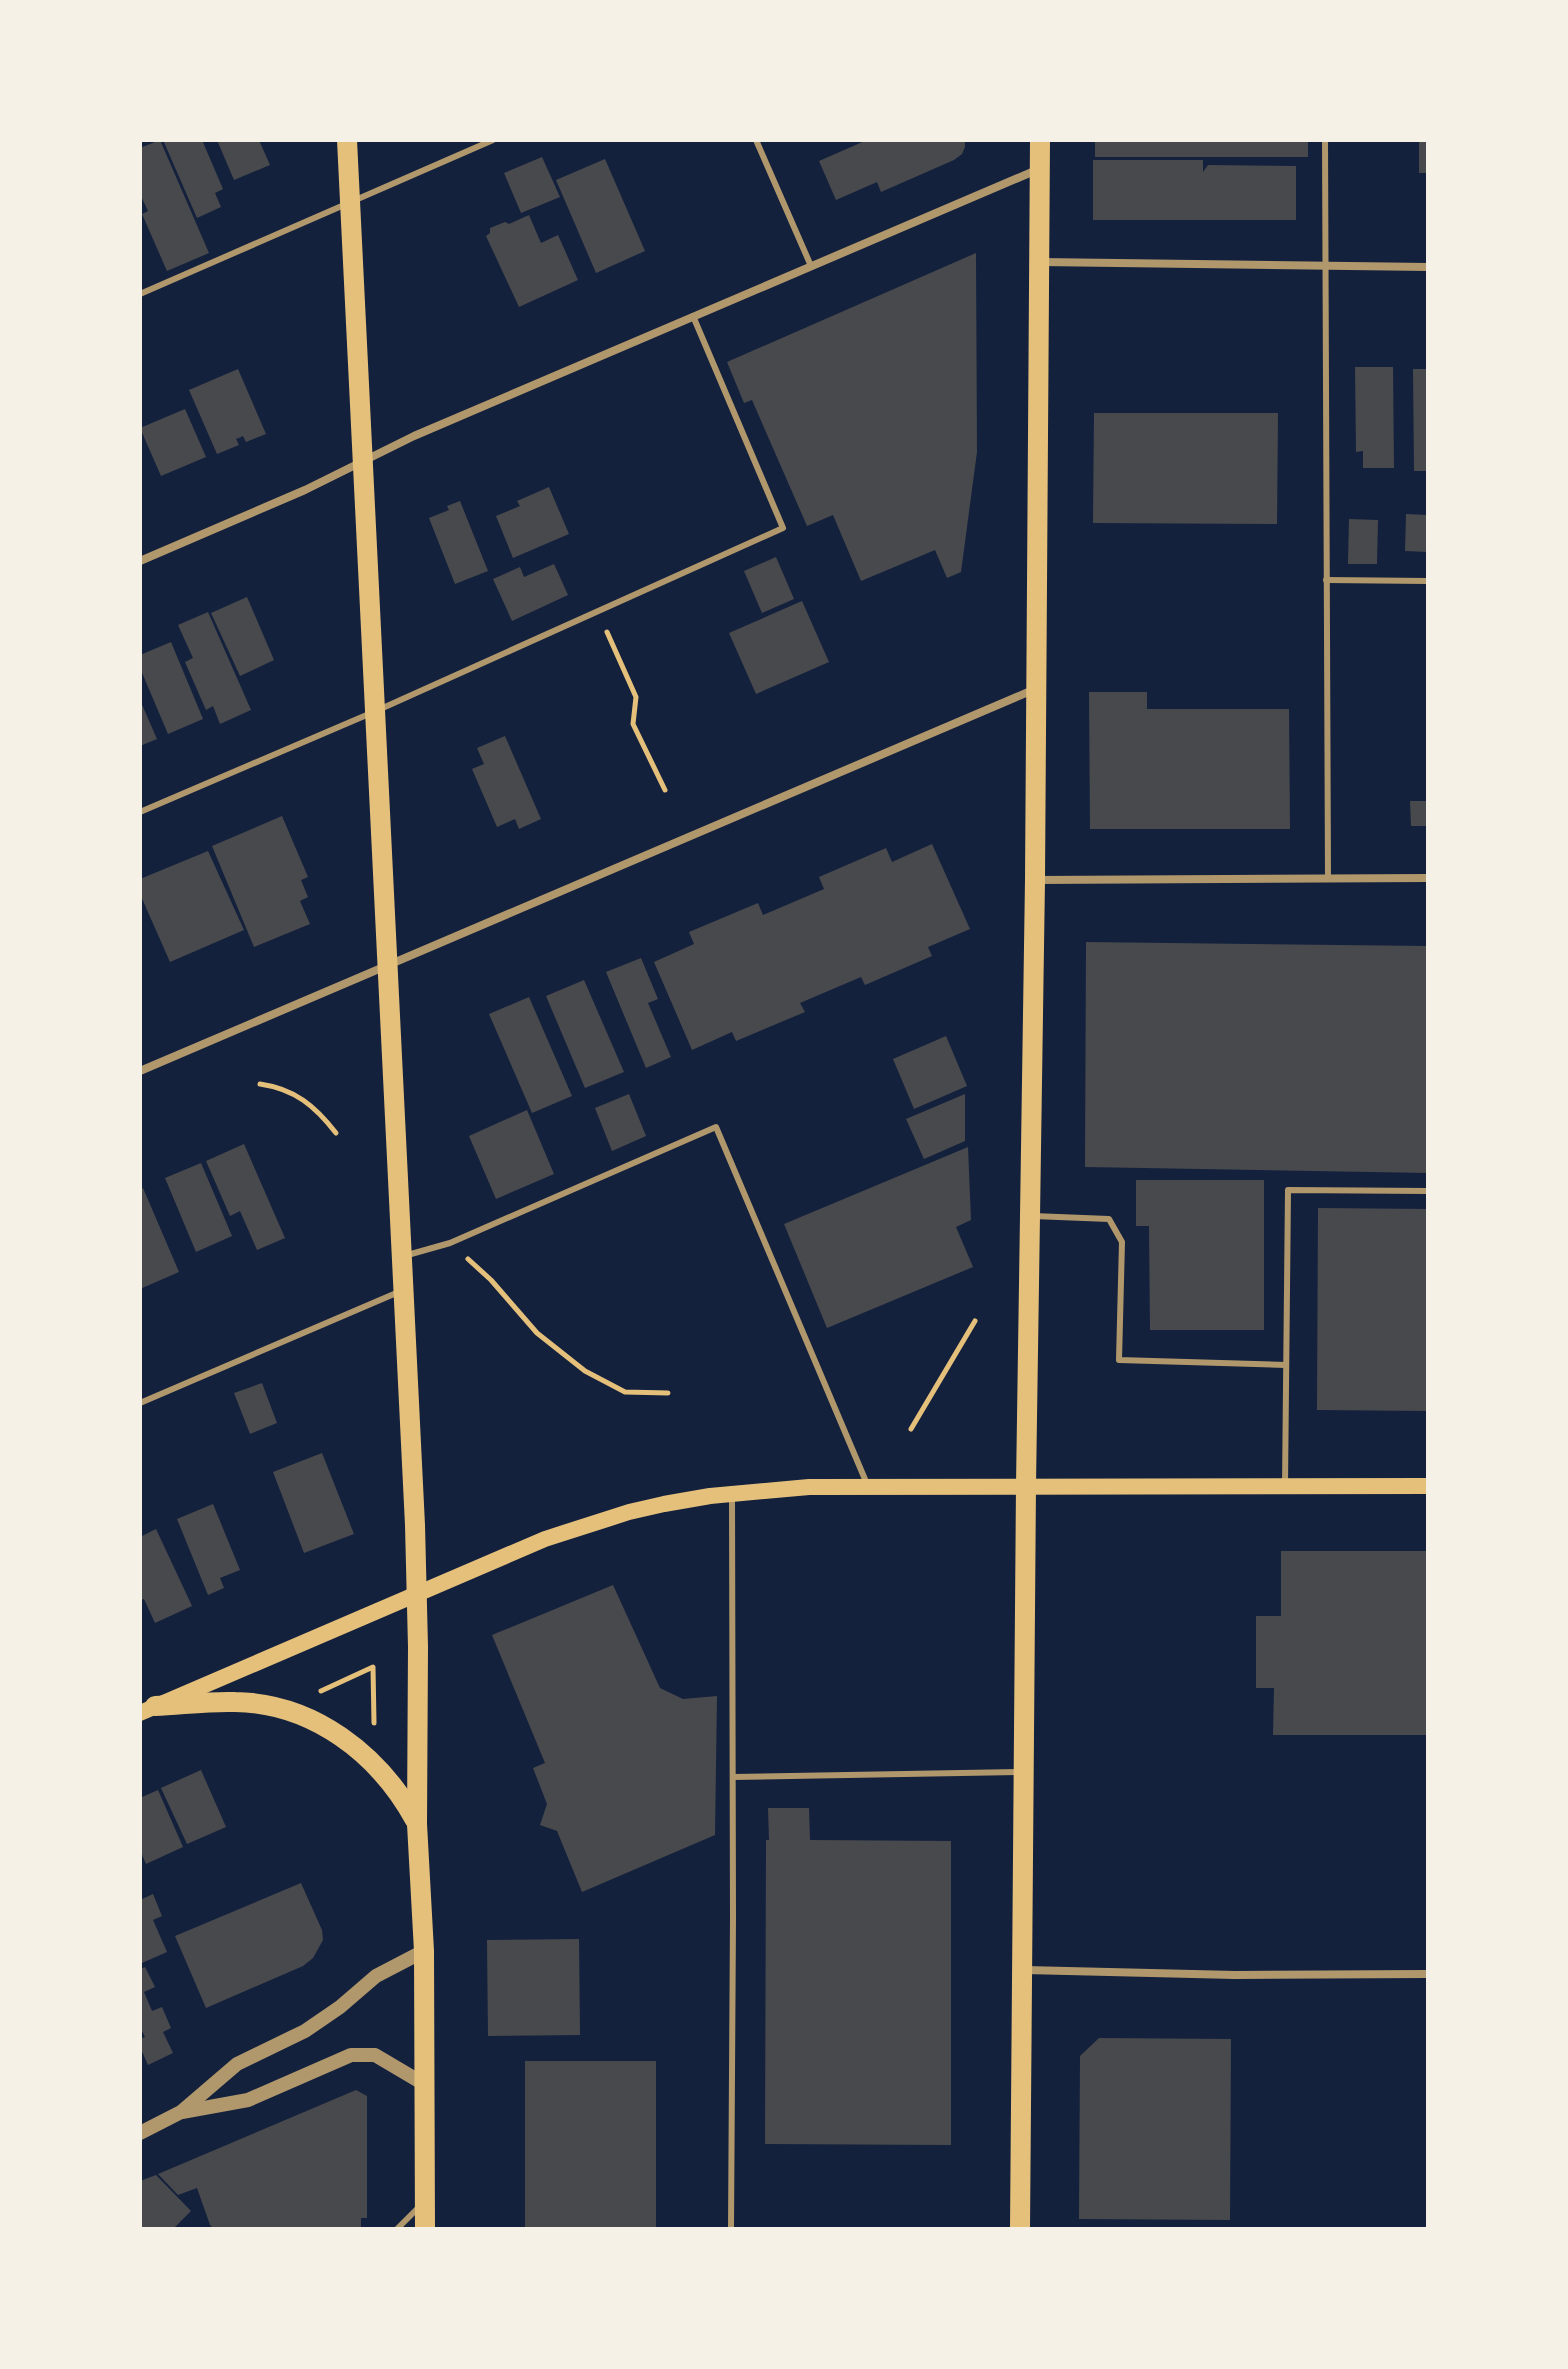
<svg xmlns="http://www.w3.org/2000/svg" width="1568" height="2369" font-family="'Times New Roman',serif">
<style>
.building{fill:#48494c}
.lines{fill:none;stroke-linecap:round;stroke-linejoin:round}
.path{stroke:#e5c07b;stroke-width:5}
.service{stroke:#b1986c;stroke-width:6}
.minor{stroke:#b1986c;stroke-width:8}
.tertiary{stroke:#b1986c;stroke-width:14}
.secondary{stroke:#e5c07b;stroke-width:16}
.primary{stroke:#e5c07b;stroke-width:20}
</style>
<rect width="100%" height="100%" fill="#14213d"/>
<g class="building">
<polygon points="160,140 209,253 167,271 142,214 148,211 140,194 140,148"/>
<polygon points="163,140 202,140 223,189 215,193 221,207 197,218"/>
<polygon points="217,140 259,140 270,165 234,180"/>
<polygon points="867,140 965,140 965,147 962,154 954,160 881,192 877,182 836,200 819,161"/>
<rect x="1095" y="140" width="213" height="17"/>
<rect x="1419" y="140" width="9" height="33"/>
<polygon points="542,157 560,197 521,213 504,173"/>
<polygon points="605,159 645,251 596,273 556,180"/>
<polygon points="1093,160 1203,160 1203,172 1208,165 1296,166 1296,220 1093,220"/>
<polygon points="529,215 541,243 558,235 578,280 519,307 486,236 490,233 490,228 505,222 509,224"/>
<polygon points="976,253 977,452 961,572 947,578 935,550 861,581 833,515 807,526 752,400 744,403 727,362"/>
<polygon points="1355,367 1393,367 1394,468 1363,468 1363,451 1356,452"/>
<polygon points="238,369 266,434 246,442 243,436 239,438 236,439 239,445 217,454 189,390"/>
<polygon points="1413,369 1428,369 1428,471 1414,471"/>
<polygon points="185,409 206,457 161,476 140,428"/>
<polygon points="1094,413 1278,413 1277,524 1093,523"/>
<polygon points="549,487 569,534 513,558 496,516 520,506 517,501"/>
<polygon points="460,501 488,571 455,584 429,518 449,510 447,506"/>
<polygon points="1406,514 1428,515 1428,552 1405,551"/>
<polygon points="1349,519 1378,520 1377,564 1348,564"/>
<polygon points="776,557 794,599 762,613 744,571"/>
<polygon points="554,564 568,595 512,621 493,579 520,567 524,577"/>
<polygon points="247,597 274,660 240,676 211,613"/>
<polygon points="802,601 829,662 756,694 729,633"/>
<polygon points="208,612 251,710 220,724 213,706 206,710 185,662 193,658 178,625"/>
<polygon points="171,642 203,719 168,734 140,668 140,655"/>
<polygon points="1089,692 1147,692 1147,709 1289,709 1290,829 1090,829"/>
<polygon points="140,700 157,739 140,746"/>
<polygon points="505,736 541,819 519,829 515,819 497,827 472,769 484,764 477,748"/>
<polygon points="1410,801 1428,801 1428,826 1411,826"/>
<polygon points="282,816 308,877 301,880 308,897 300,901 310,924 254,947 212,846"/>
<polygon points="932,844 970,929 928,947 932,956 865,985 861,977 800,1003 805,1012 736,1041 732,1032 692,1050 654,962 694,944 689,932 758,903 763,915 824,889 819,877 886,848 892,862"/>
<polygon points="208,851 244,930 170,962 140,894 140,879"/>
<polygon points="1086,942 1428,946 1428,1173 1085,1167"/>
<polygon points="641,958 658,999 648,1003 671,1057 646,1068 606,972"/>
<polygon points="584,980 624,1072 585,1088 546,996"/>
<polygon points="529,997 572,1096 532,1113 489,1014"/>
<polygon points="946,1036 967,1086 914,1109 893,1059"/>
<polygon points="629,1094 646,1136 612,1151 595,1108"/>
<polygon points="965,1094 965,1141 924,1159 906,1119"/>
<polygon points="527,1110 554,1174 496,1199 469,1136"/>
<polygon points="244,1144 285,1238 257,1250 240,1211 230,1216 206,1161"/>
<polygon points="968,1147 971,1220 956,1227 973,1267 827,1328 784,1224"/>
<polygon points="201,1163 232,1236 196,1252 165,1178"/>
<polygon points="1136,1180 1264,1180 1264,1330 1150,1330 1149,1226 1136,1226"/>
<polygon points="143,1188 179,1272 140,1289 140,1190"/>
<polygon points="1318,1208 1428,1209 1428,1411 1317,1410"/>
<polygon points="262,1383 277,1423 250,1434 234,1393"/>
<polygon points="322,1453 354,1534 304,1553 273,1472"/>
<polygon points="213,1504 240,1570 220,1578 224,1588 208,1595 177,1519"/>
<polygon points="156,1529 192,1606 155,1623 144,1599 141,1600 140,1597 140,1537"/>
<polygon points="1281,1551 1428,1551 1428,1735 1273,1735 1274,1688 1256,1688 1256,1616 1281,1616"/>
<polygon points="613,1585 660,1688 683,1699 717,1696 715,1835 582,1892 557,1831 540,1825 547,1804 533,1768 545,1763 492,1635"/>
<polygon points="201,1770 226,1827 187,1844 161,1788"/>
<polygon points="158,1790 183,1847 146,1864 140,1850 140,1798"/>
<polygon points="768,1808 809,1808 810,1840 951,1841 951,2145 765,2144 766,1840 769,1840"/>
<polygon points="301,1883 322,1930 323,1940 313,1958 303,1966 206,2008 175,1936"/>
<polygon points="153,1894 162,1916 153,1920 167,1952 142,1963 140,1958 140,1900"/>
<polygon points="579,1939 580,2035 488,2036 487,1940"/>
<polygon points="145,1967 155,1987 144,1992 152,2011 162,2007 171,2028 163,2032 173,2053 148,2065 140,2047 140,2039 145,2037 140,2027 140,1969"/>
<polygon points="1099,2038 1231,2039 1230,2220 1079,2219 1080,2056"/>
<rect x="525" y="2061" width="131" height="168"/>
<polygon points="356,2090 367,2096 367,2218 361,2218 361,2229 214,2229 210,2225 197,2188 178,2195 158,2174"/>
<polygon points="156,2175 191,2211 173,2229 140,2229 140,2181"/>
</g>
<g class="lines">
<g class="path">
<polyline points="607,632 636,697 633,724 665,790"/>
<path d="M 260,1084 C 295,1089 315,1106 336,1133"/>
<polyline points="468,1259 491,1280 537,1333 585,1371 625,1392 668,1393"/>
<polyline points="911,1429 975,1321"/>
<polyline points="321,1691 373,1667 374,1723"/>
</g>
<g class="service">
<polyline points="756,140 811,266"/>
<polyline points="1325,140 1328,879"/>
<polyline points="140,294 493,140"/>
<polyline points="1326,580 1428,581"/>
<polyline points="140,812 376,711 783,528 693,316"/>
<polyline points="1033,1216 1109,1219 1122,1242 1119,1360 1286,1365"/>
<polyline points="404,1256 450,1243 716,1127 867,1484"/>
<polyline points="140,1403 401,1291"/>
<polyline points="1285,1486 1288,1190 1428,1191"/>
<polyline points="733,1777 1021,1772"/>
<polyline points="397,2229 420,2206"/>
<polyline points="731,2229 733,1918 732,1497"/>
</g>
<g class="minor">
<polyline points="1040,262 1428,267"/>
<polyline points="140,561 305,490 414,436 1039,169"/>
<polyline points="1036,880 1428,878"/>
<polyline points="140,1071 1033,690"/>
<polyline points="1025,1970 1235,1975 1428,1974"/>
</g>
<g class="tertiary">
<polyline points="182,2112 248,2100 351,2055 375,2055 424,2084"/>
<polyline points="140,2133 181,2112 237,2064 305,2031 340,2007 376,1976 424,1951"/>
</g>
<polyline class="secondary" points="140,1713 545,1539 629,1512 664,1504 710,1496 809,1487 1428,1486"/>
<g class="primary">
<polyline points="347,140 415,1525 418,1647 417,1824 424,1951 425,2229"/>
<path d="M 155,1706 C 181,1705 208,1701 235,1702 C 313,1703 379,1754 415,1820"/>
<polyline points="1020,2229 1026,1485 1035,880 1040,140"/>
</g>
</g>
<rect width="1568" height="2369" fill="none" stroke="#f6f1e7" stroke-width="284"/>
</svg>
